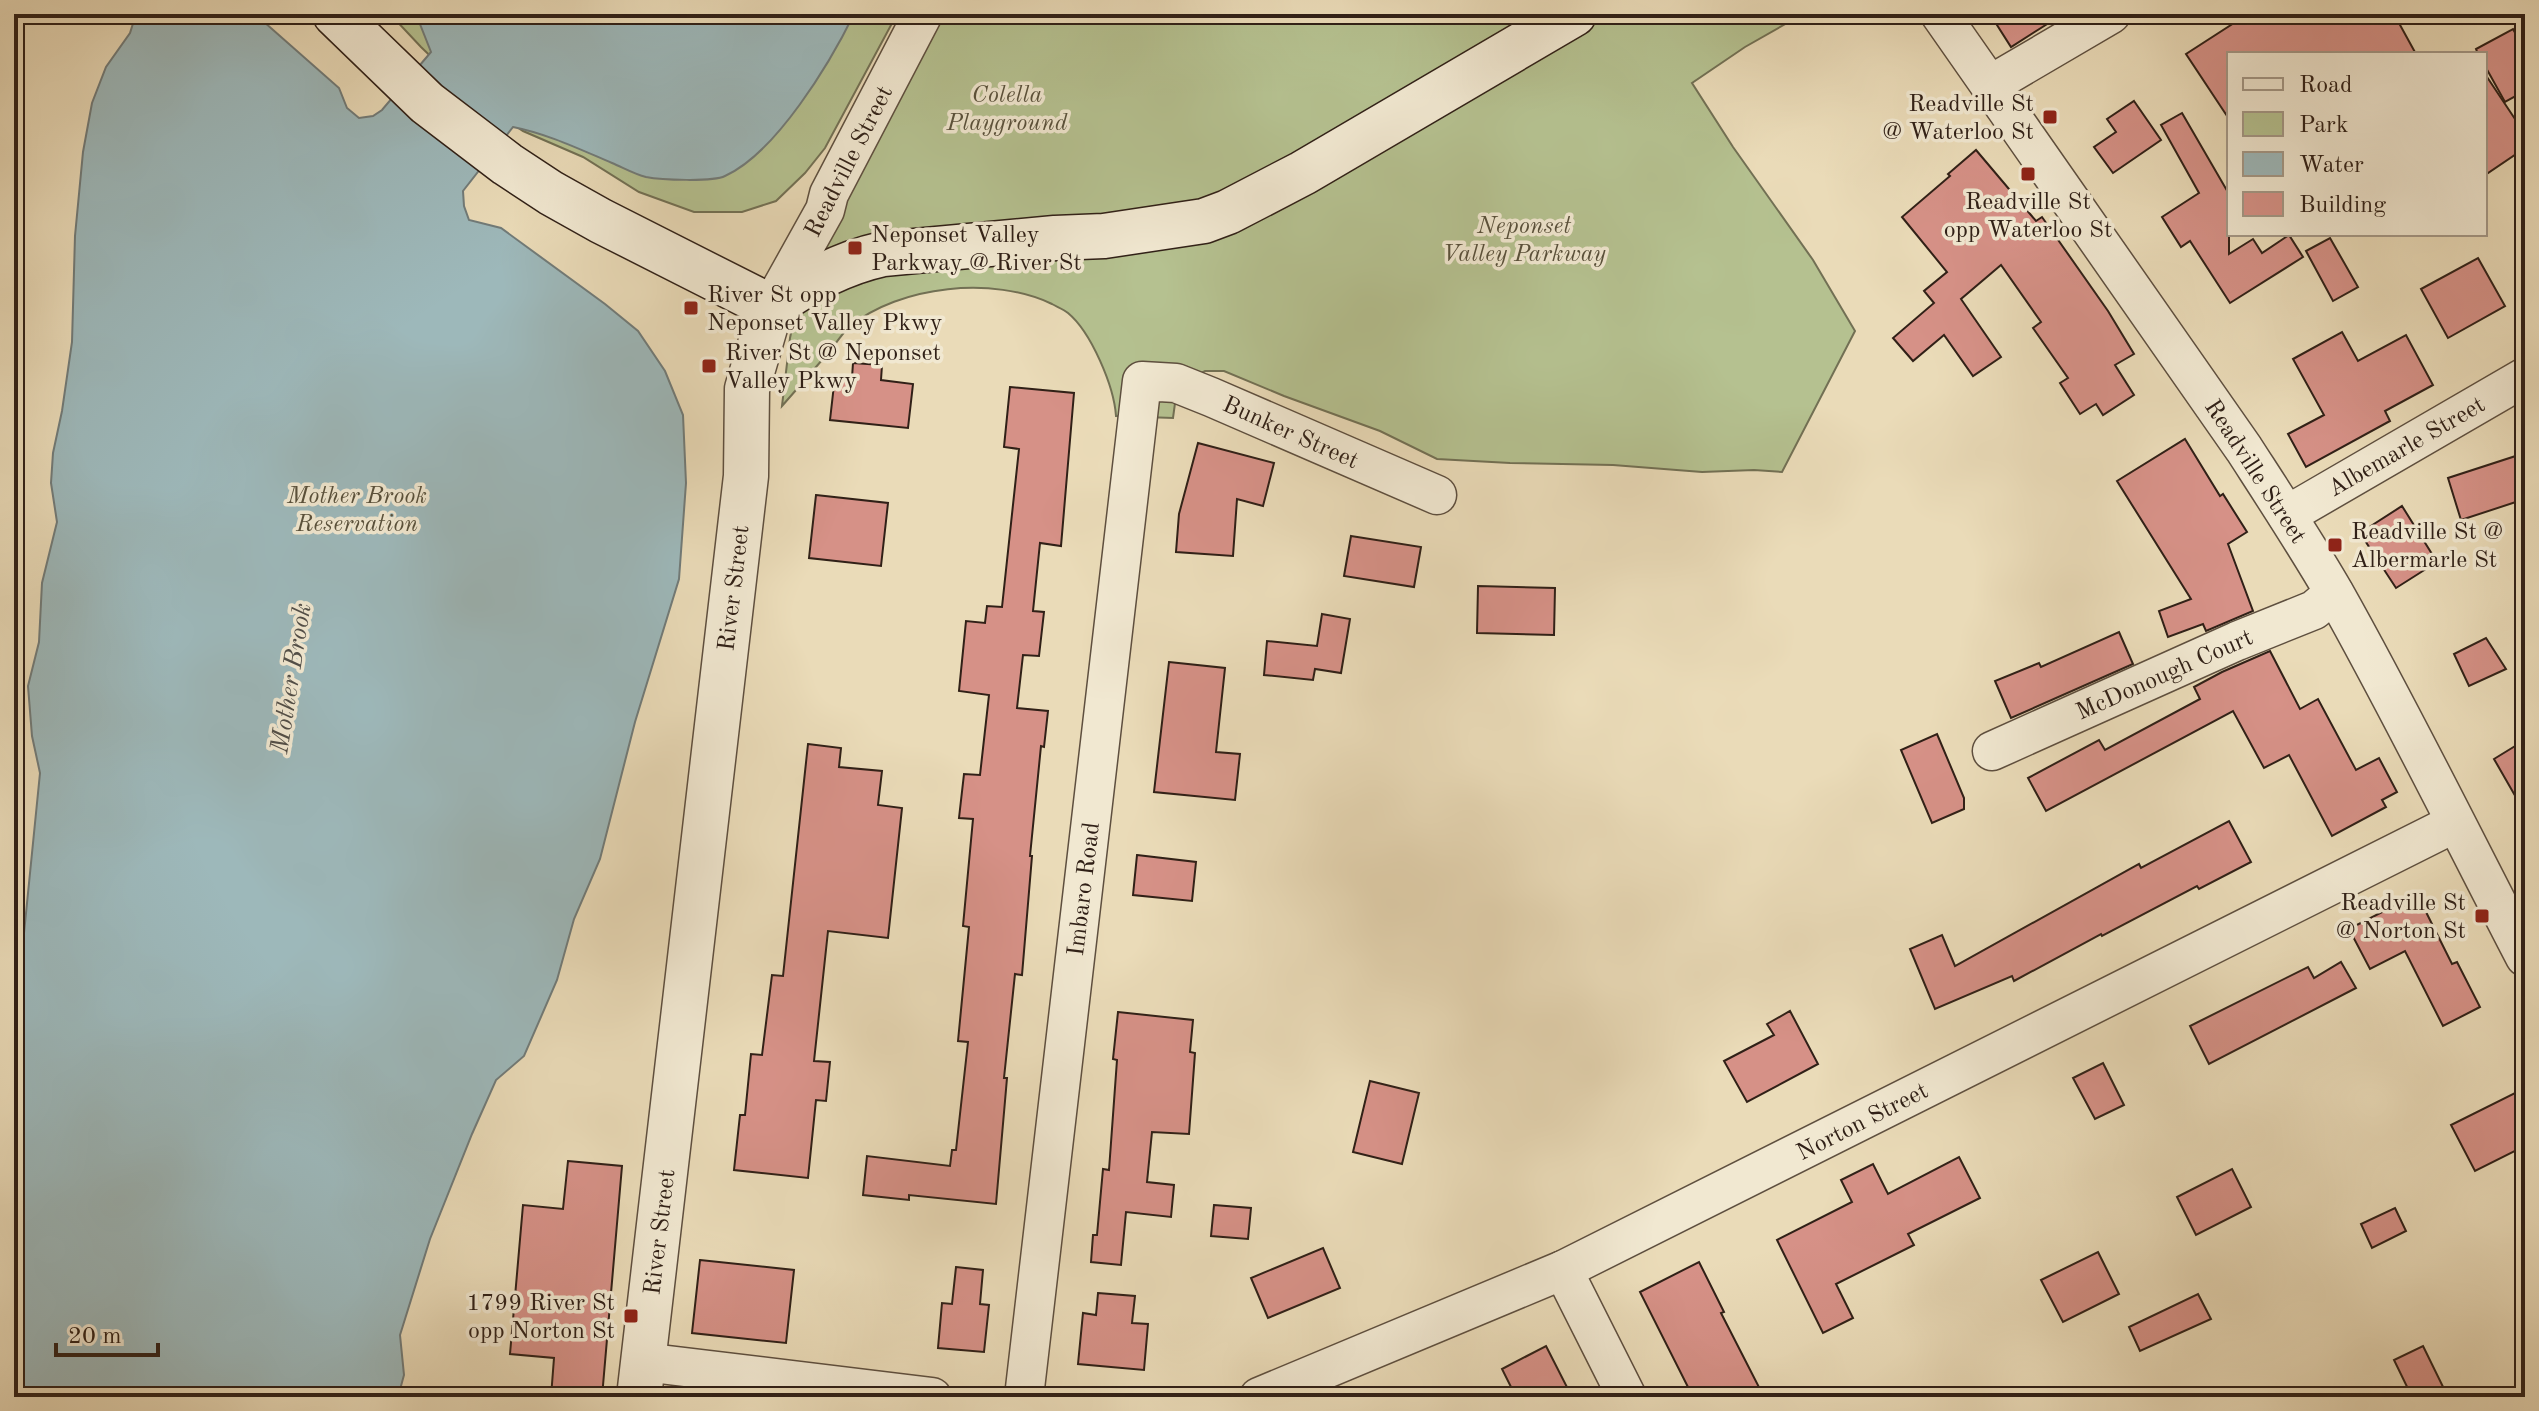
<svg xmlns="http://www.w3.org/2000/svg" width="2539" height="1411" font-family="'Old Standard TT',serif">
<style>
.green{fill:#b5c190;stroke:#727054;stroke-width:2}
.water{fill:#9db8ba;stroke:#717b79;stroke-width:2}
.building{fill:#d69187;stroke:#302017;stroke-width:2}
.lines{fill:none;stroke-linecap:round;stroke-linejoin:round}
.minor-casing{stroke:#5e4f3f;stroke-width:41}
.tertiary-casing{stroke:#5e4f3f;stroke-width:47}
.secondary-casing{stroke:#302017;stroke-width:47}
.minor{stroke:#f1e8d1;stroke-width:38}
.tertiary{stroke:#f1e8d1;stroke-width:44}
.secondary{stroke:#f1e8d1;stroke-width:44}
.poi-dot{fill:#8f2418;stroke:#f1e8d1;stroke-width:3}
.labels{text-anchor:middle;stroke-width:7;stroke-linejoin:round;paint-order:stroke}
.park-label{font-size:24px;font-style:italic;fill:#58503b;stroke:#f1e8d1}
.poi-label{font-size:24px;fill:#302017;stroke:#f1e8d1;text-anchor:start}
.street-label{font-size:24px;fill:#302017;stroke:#f1e8d1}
.water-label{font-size:26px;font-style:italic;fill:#514e48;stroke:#f1e8d1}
</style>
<rect width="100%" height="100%" fill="#eadbb8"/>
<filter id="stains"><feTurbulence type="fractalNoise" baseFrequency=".0025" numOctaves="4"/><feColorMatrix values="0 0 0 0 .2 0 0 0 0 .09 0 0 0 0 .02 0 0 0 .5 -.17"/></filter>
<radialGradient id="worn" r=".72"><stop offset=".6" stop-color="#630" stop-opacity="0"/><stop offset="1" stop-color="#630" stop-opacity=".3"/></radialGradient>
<g class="green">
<polygon points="390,14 897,14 825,148 805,173 776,201 742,212 694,212 639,192 583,157 523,131 473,97 421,47"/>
<path d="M 941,14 L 1803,14 L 1745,47 L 1692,83 L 1733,147 L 1813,260 L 1855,331 L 1782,472 L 1754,470 L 1702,472 L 1613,465 L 1510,463 L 1437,459 L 1380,431 L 1284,396 L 1224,371 L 1205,371 L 1190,379 L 1176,396 L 1173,418 L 1116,416 C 1114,386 1091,332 1068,313 C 1063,309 1057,307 1052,304 C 994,276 900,285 849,327 C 842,334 836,343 830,351 C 814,369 798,388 782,406 L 790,338 L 801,286 Z"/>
</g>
<path class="water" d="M 136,14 L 255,14 L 339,88 L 347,108 L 359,118 L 373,116 L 382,110 L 431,52 L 416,14 L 854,14 C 830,63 776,153 725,176 C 713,182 661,180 646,177 C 634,174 622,167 612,163 C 579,149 548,134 513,127 L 463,191 L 464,206 L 469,220 L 501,228 L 605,304 L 638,331 L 665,371 L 683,415 L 686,483 L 679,579 L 635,722 L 600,859 L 574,919 L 557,980 L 524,1056 L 496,1080 L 472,1134 L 430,1239 L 400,1335 L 404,1375 L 398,1397 L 14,1397 L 14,974 L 23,943 L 40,773 L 32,736 L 28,686 L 39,642 L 42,583 L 57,522 L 51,483 L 53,453 L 62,411 L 72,342 L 75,236 L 83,152 L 92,103 L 106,67 L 130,33 Z"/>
<g class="building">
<polygon points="1990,14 2063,14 2011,47"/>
<polygon points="2248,14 2394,14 2416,54 2229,54 2229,119 2186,54"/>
<polygon points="2513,29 2525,51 2525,91 2505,102 2485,66 2485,54 2478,54 2476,49"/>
<polygon points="2485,74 2525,134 2525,148 2485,175"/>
<polygon points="2134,101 2161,140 2113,173 2094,147 2116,132 2107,119"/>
<polygon points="2182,113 2229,194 2229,254 2253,239 2262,253 2289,235 2303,257 2230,303 2190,241 2181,247 2162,217 2199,193 2161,125"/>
<polygon points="1976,150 2036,221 2042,217 2108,311 2134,354 2115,365 2134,395 2103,415 2096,404 2080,414 2060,383 2068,378 2033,328 2041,322 2001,265 1961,299 2001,357 1973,376 1944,335 1913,361 1893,338 1934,303 1924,291 1947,272 1902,217 1950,176 1948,174"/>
<polygon points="2330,238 2358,287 2333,301 2306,251"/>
<polygon points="2478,258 2505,306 2448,338 2421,289"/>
<polygon points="2342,332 2358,361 2406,335 2433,385 2385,411 2390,421 2306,467 2288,434 2324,415 2293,359"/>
<polygon points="853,363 882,365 881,380 913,384 908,428 830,420 835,376 852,378"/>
<polygon points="1010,387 1074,393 1061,546 1040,543 1033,611 1044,612 1039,656 1023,655 1017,708 1048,711 1044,747 1041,746 1030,856 1032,856 1022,975 1015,974 1004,1078 1007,1078 996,1204 909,1195 909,1200 863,1195 867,1156 950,1166 952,1150 956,1150 968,1042 958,1041 969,927 963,926 973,819 959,818 964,774 980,775 989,695 959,691 966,621 985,623 987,606 1002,607 1019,449 1004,447"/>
<polygon points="2185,439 2220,496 2223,494 2247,532 2228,544 2253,611 2206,631 2203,624 2168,637 2159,611 2191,599 2117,481"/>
<polygon points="1198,443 1274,463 1263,506 1237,499 1233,556 1176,552 1179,514"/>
<polygon points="2525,453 2525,499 2461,520 2448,478"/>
<polygon points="816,495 888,503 881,566 809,558"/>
<polygon points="2402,506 2437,562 2396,588 2360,533"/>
<polygon points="1351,536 1421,547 1414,587 1344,576"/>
<polygon points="1478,586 1555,588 1554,635 1477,633"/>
<polygon points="1322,614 1350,619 1341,673 1315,669 1313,680 1264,675 1267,641 1317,646"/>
<polygon points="2119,632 2133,664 2011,718 1995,681 2039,663 2041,667"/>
<polygon points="2486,638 2506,669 2469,686 2454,654"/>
<polygon points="2270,651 2300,709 2318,699 2356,770 2379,758 2397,792 2382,800 2386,807 2332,836 2289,755 2264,768 2233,711 2046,811 2028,778 2099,740 2105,750 2200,699 2194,687 2222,672"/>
<polygon points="1169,662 1225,668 1216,752 1240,754 1235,800 1154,792"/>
<polygon points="1937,734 1964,798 1964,809 1932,823 1901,750"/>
<polygon points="2525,740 2525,813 2494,759"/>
<polygon points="808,744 841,748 839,767 882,771 878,805 902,808 888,938 828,931 814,1061 830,1062 826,1101 816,1100 808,1178 734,1170 740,1115 745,1115 751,1054 762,1055 772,975 783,976"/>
<polygon points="2229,821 2251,862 2199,889 2197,886 2102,936 2101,934 2014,981 2012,976 1935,1009 1910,949 1942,935 1955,966 2139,864 2141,868"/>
<polygon points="1137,855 1196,862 1192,901 1133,895"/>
<polygon points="2417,894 2452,964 2457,962 2480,1007 2443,1026 2405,951 2370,969 2349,929"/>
<polygon points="2341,962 2356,988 2209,1064 2190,1026 2308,967 2314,978"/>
<polygon points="1790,1011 1818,1064 1747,1102 1724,1061 1774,1035 1767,1024"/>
<polygon points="1118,1012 1193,1020 1190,1052 1195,1053 1189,1134 1152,1132 1147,1182 1174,1185 1171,1217 1126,1212 1121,1265 1091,1262 1093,1235 1097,1235 1103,1169 1109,1170 1117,1060 1113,1059"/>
<polygon points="2103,1063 2124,1105 2095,1119 2073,1078"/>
<polygon points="1370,1081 1419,1093 1402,1164 1353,1152"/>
<polygon points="2515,1093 2525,1112 2525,1146 2475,1171 2451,1125"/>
<polygon points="1959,1157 1980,1198 1908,1234 1914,1245 1836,1284 1853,1318 1823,1333 1777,1240 1852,1202 1841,1180 1873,1164 1888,1194"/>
<polygon points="568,1161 622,1166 602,1397 551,1397 554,1358 510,1354 523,1205 563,1209"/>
<polygon points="2232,1169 2251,1207 2196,1235 2177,1197"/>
<polygon points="1214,1205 1251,1208 1248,1239 1211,1236"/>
<polygon points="2395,1208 2406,1231 2372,1248 2361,1224"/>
<polygon points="1323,1248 1340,1288 1268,1318 1251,1278"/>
<polygon points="2098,1252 2119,1294 2063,1322 2041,1280"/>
<polygon points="700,1260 794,1270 786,1343 692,1333"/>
<polygon points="1699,1262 1724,1312 1721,1313 1764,1397 1693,1397 1640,1292"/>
<polygon points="956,1267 983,1270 980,1304 989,1305 984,1352 938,1348 942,1303 952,1304"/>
<polygon points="1098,1293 1135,1296 1132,1323 1148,1324 1144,1370 1078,1364 1083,1313 1096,1315"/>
<polygon points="2198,1294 2211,1319 2140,1351 2129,1327"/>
<polygon points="1546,1346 1572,1397 1516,1397 1502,1369"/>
<polygon points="2423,1346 2448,1397 2412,1397 2394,1360"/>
</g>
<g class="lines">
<defs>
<g id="minor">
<path d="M 1940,14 L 2244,449 C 2275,497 2306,544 2335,594 C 2402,713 2462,836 2525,957"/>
<polyline points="1990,85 2111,14"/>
<polyline points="771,307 825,210 829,194 923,14"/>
<polyline points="2287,515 2525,377"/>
<polyline points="1992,751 2237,641 2314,610 2334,593"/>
<polyline points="1563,1270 1627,1397"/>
<polyline points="643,1362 932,1397"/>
<polyline points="1024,1397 1142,381 1176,383 1211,397 1437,495"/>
<polyline points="1259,1397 1563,1270 2455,823"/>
</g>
<polyline id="tertiary" points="639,1397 746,476 747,389 771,307"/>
<path id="secondary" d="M 335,14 L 427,103 L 507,164 L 551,193 L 601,221 L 771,307 C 806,282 842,263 883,254 L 1055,238 L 1104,236 L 1204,221 L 1228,212 L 1303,173 L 1574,14"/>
</defs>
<use href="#minor" class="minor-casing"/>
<use href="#tertiary" class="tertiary-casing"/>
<use href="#secondary" class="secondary-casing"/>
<use href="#minor" class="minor"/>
<use href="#tertiary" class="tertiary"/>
<use href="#secondary" class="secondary"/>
</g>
<g class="poi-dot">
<rect x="2042" y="109" width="16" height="16" rx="4"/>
<rect x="2020" y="166" width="16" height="16" rx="4"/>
<rect x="847" y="240" width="16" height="16" rx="4"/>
<rect x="683" y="300" width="16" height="16" rx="4"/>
<rect x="701" y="358" width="16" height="16" rx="4"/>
<rect x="2327" y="537" width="16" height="16" rx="4"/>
<rect x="2474" y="908" width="16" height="16" rx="4"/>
<rect x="623" y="1308" width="16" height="16" rx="4"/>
</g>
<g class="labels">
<g class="park-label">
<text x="1007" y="102">Colella<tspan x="1007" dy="28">Playground</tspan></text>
<text x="1524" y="233">Neponset<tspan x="1524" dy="28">Valley Parkway</tspan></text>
<text x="357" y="503">Mother Brook<tspan x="357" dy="28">Reservation</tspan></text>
</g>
<g class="poi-label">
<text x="2034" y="111" text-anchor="end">Readville St<tspan x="2034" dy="28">@ Waterloo St</tspan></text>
<text x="2028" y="209" text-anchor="middle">Readville St<tspan x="2028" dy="28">opp Waterloo St</tspan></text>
<text x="871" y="242">Neponset Valley<tspan x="871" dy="28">Parkway @ River St</tspan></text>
<text x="707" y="302">River St opp<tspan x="707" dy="28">Neponset Valley Pkwy</tspan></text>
<text x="725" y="360">River St @ Neponset<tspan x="725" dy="28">Valley Pkwy</tspan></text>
<text x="2351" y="539">Readville St @<tspan x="2351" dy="28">Albermarle St</tspan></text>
<text x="2466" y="910" text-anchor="end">Readville St<tspan x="2466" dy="28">@ Norton St</tspan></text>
<text x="615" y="1310" text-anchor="end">1799 River St<tspan x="615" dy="28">opp Norton St</tspan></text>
</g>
<g class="street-label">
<text transform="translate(848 161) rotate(-63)" y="8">Readville Street</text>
<text transform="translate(1291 432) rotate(24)" y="8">Bunker Street</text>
<text transform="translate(2406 446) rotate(-30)" y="8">Albemarle Street</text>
<text transform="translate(2256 471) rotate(57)" y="8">Readville Street</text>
<text transform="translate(733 588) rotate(-83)" y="8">River Street</text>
<text transform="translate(2164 674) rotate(-24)" y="8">McDonough Court</text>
<text transform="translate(1083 889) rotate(-83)" y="8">Imbaro Road</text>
<text transform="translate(1862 1121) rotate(-27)" y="8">Norton Street</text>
<text transform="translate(659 1232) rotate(-83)" y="8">River Street</text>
</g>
<g class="water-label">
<text transform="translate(290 678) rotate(-81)" y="9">Mother Brook</text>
</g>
</g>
<rect width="2539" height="1411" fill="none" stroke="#eadbb8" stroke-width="48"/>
<rect x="16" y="16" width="2507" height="1379" fill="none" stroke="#302017" stroke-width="4"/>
<rect x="24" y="24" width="2491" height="1363" fill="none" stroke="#302017" stroke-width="2"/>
<rect x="2227" y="52" width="260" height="184" fill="#f1e8d1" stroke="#a49887" stroke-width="2"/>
<rect x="2243" y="78" width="40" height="12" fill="#f1e8d1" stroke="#a49887" stroke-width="2"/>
<text x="2299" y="92" font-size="24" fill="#302017">Road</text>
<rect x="2243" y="112" width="40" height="24" fill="#b5c190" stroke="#a49887" stroke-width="2"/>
<text x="2299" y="132" font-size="24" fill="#302017">Park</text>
<rect x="2243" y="152" width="40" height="24" fill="#9db8ba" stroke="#a49887" stroke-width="2"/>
<text x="2299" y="172" font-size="24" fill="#302017">Water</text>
<rect x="2243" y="192" width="40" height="24" fill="#d69187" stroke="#a49887" stroke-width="2"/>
<text x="2299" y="212" font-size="24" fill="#302017">Building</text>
<path d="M56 1343v12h102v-12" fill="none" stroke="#302017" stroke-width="4"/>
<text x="68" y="1343" font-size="24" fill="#302017" stroke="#f1e8d1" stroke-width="6" paint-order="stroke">20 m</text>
<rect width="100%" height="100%" filter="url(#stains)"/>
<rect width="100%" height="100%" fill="url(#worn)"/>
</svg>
